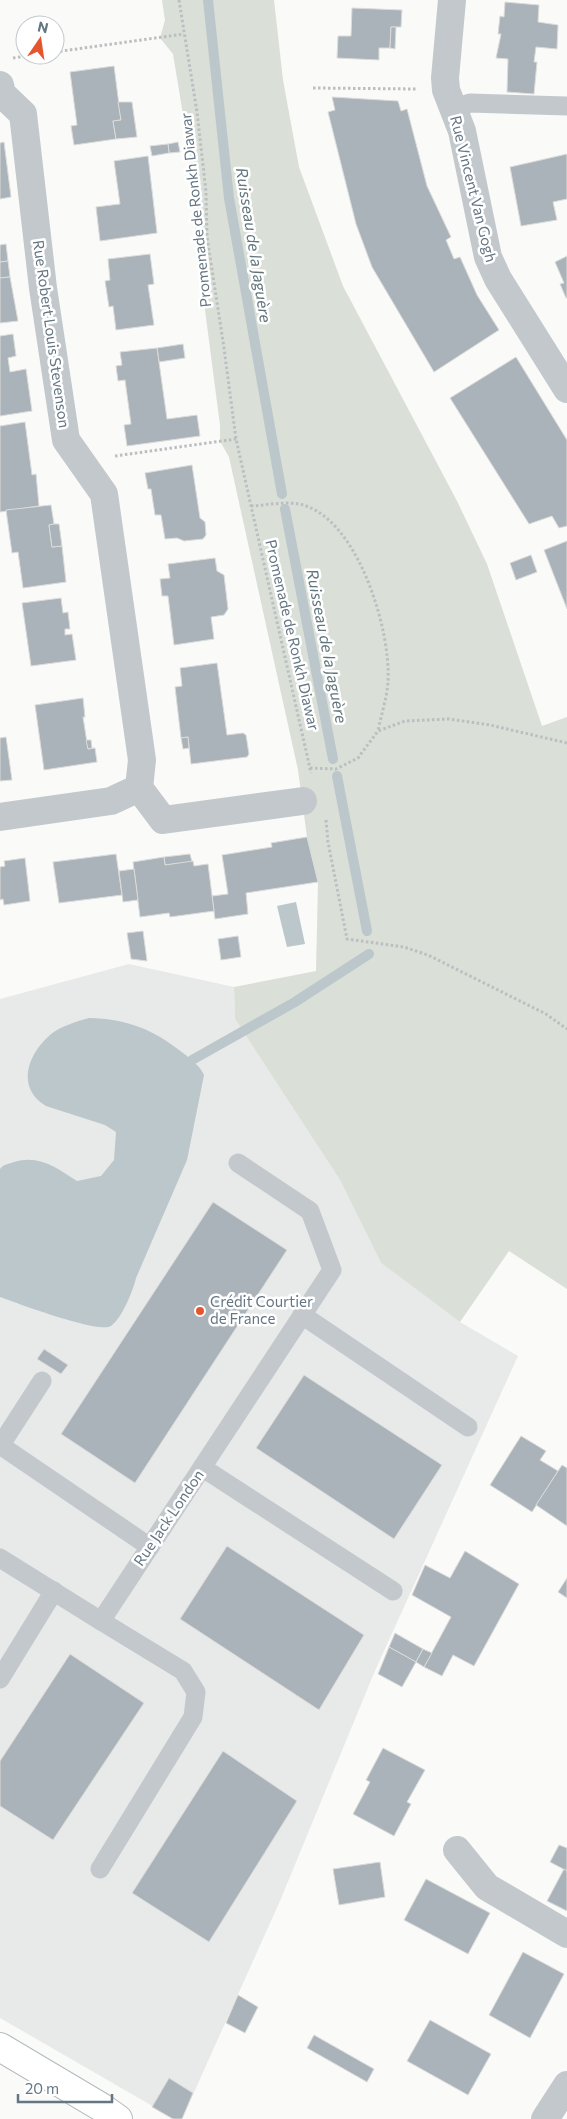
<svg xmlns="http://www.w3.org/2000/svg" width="567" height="2119" font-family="Commissioner,sans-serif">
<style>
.built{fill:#e8e9e9}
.green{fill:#dadfd7}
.water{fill:#bbc7cb}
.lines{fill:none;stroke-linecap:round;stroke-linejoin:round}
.stream{stroke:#bbc7cb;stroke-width:10}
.building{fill:#aab3b9;stroke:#dcdcda}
.secondary-casing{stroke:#b3babf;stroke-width:30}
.path{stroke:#bbbfc2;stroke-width:3;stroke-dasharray:2.5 2.5;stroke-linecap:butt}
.lane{stroke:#c3c8cc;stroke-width:19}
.street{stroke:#c3c8cc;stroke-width:28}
.secondary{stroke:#fff;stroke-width:28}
.poi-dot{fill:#e4572e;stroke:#fff;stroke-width:2}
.labels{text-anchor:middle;stroke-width:5;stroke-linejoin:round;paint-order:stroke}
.street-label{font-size:15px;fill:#657683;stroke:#fff}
.poi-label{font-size:15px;fill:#657683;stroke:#fff;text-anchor:start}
.water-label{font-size:16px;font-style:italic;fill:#60757c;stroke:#fff}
</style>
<rect width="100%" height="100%" fill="#fafaf8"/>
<polygon class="built" points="129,964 234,987 235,1019 340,1180 381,1263 460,1322 518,1356 374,1673 280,1901 182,2119 175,2119 0,2018 0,999"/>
<polygon class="green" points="162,0 274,0 283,80 299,167 343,286 457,501 487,564 542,726 567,717 567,1289 509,1251 460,1322 381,1263 340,1180 235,1019 234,987 316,971 318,882 307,837 298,770 229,457 220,441 220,425 196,241 189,151 173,54 160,38 165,20"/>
<g class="water">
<polygon points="296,902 305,944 287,947 277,906"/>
<path d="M 89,1018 C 127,1019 153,1029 183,1053 C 191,1059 200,1066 204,1075 L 187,1160 L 136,1278 C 133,1291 122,1318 111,1326 C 99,1334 17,1303 0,1297 L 0,1169 C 4,1164 9,1164 14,1162 C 39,1154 57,1168 77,1181 L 101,1176 L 114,1160 L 116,1132 L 105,1125 L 46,1106 C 16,1088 27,1055 50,1035 C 61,1026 75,1022 89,1018 Z"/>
</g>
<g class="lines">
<g class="stream">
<polyline points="208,0 229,198 282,494"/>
<polyline points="285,509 333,759"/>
<polyline points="337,776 367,931"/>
<polyline points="192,1060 295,1002 369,954"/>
</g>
</g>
<g class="building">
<polygon points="505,2 539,5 538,22 558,25 557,49 536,47 534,62 537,62 534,94 507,92 508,59 496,58 501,34 498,34 500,16 504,17"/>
<polygon points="352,8 402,10 401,27 391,27 390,48 379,48 379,60 337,58 338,36 351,36"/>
<polygon points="391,27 396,27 395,49 390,48"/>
<polygon points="114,66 121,120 113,121 116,139 74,145 71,126 77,125 70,72"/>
<polygon points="332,97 398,101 401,111 407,109 427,186 451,237 446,240 454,259 460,257 477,295 499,330 434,372 372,267 356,224 328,112 335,110"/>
<polygon points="118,102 132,102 137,137 116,139 113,121 121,120"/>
<polygon points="4,142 11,197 0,199 0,143"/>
<polygon points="178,142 180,152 169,153 168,144"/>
<polygon points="168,144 169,153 152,156 150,146"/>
<polygon points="567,154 567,199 553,202 557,220 521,226 510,167"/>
<polygon points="148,156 157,233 100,241 96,207 120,204 114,161"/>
<polygon points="6,244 8,261 0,262 0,245"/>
<polygon points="150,254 154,284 148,285 154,325 116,330 113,306 109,307 105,281 110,280 108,259"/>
<polygon points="567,256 567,298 566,298 560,284 564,283 555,262"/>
<polygon points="8,261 10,277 0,278 0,262"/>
<polygon points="10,277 18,321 0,323 0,278"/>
<polygon points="13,334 16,356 8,358 10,372 26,369 32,411 0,416 0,336"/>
<polygon points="183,344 185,358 159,362 157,348"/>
<polygon points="157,348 167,419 197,415 200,436 127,446 124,425 131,424 125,380 118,381 116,366 122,365 120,352"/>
<polygon points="516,357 567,440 567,526 559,528 552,516 529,524 450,398"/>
<polygon points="25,422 32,475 36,474 39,506 0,512 0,426"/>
<polygon points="192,465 200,518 205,522 206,535 203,539 184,541 177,538 165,539 161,515 155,515 151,489 148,489 145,473"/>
<polygon points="51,505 54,524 49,525 52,547 62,546 66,582 23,588 18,552 12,553 6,510"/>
<polygon points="54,524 59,524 62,546 52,547 49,525"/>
<polygon points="567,541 567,609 544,550"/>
<polygon points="531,555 537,572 516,580 510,563"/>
<polygon points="215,558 217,571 224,575 228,609 224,615 211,617 214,639 174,645 168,596 162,596 160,579 170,578 168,564"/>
<polygon points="61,598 63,613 68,612 70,629 65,629 65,635 72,634 76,660 31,666 22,603"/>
<polygon points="217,663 227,735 243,733 246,735 249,754 247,757 191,764 188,737 181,738 175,687 182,686 180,668"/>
<polygon points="83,698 85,717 83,717 88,749 95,748 97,762 44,770 35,705"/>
<polygon points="6,737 12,780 0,781 0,738"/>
<polygon points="188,737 189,748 183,749 181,738"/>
<polygon points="86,740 91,740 92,748 88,749"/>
<polygon points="307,837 318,882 246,893 248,914 215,919 212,896 228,894 222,855 272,847 271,843"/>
<polygon points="116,854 122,895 59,903 53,862"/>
<polygon points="190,854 192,862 165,865 164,857"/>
<polygon points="164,857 165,865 193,861 194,866 208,864 214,911 170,917 169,913 140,917 133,862"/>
<polygon points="25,858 30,901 4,905 3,899 0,900 0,867 5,866 4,861"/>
<polygon points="134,869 138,900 123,902 119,871"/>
<polygon points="143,931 147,961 131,959 127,933"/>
<polygon points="238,936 241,957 221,960 218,939"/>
<polygon points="213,1202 287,1250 135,1483 61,1434"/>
<polygon points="44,1349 68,1365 61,1374 37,1359"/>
<polygon points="304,1375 442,1465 394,1539 256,1448"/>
<polygon points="521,1436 546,1451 540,1460 558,1471 532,1512 490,1485"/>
<polygon points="562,1465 567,1468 567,1526 536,1505"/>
<polygon points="227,1546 364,1635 319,1710 180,1619"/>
<polygon points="465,1551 519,1584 474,1666 453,1655 442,1676 424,1667 451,1617 412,1595 425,1565 450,1578"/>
<polygon points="567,1578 567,1598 558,1592"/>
<polygon points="395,1633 423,1649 416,1662 389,1647"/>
<polygon points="389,1647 416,1662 402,1687 378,1674"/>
<polygon points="423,1649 432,1653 424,1667 416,1662"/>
<polygon points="70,1654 144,1703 53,1840 0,1806 0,1761"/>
<polygon points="383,1748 425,1770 407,1802 411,1804 394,1836 353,1814 370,1782 366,1780"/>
<polygon points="223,1751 297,1801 209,1942 132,1893"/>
<polygon points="559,1845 567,1848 567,1871 550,1862"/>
<polygon points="380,1862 385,1897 339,1905 333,1869"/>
<polygon points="564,1869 567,1871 567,1911 547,1901"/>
<polygon points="426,1879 490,1913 468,1954 404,1920"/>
<polygon points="523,1952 564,1974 530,2038 489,2015"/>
<polygon points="238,1995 258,2007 245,2033 226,2023"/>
<polygon points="430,2020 491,2054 468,2095 407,2061"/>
<polygon points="314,2035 374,2069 367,2082 307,2048"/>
<polygon points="169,2078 193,2093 182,2119 173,2119 152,2107"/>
</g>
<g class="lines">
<defs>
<polyline id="secondary" points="0,2047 101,2107 118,2119"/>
</defs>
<use href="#secondary" class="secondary-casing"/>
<g class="path">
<polyline points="179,0 197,112 206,192 207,237 224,348 236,439 311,773"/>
<polyline points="55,52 184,34"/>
<polyline points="13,58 33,55"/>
<polyline points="313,88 417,89"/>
<polyline points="115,456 236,439"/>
<path d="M 251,506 C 270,505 294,499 311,508 C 361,531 391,632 388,682 C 387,698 381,715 378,731"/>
<polyline points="310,768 336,769 358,758 378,731 405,721 449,719 490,725 567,743"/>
<polyline points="326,820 328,842 347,939 404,947 428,955 546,1014 567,1029"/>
</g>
<g class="lane">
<polyline points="453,109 470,103 567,106"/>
<polyline points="302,1315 468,1427"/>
<polyline points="0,1445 150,1547"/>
<polyline points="0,1446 42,1381"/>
<polyline points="203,1468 393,1591"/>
<polyline points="0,1558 101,1621 332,1270 310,1211 238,1163"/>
<polyline points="0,1679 54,1591"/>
<polyline points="100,1869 193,1717 196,1692 183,1671 101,1621"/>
</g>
<g class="street">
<polyline points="452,0 445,78 446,90 462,131 488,257 498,279 567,389"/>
<polyline points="0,85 2,94 23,114 43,288 66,440 104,494 142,760 139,788 111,801 0,817"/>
<polyline points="139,788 163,820 303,801"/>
<polyline points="457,1850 487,1887 567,1934"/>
<polyline points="545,2119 567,2085"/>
</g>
<use href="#secondary" class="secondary"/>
</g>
<circle class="poi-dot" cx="200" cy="1311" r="5"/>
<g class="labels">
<g class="street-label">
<text transform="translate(473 189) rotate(76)" y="5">Rue Vincent Van Gogh</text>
<text transform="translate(196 210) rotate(-96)" y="5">Promenade de Ronkh Diawar</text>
<text transform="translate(51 334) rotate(82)" y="5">Rue Robert Louis Stevenson</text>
<text transform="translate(292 635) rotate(77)" y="5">Promenade de Ronkh Diawar</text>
<text transform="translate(169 1518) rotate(-56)" y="5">Rue Jack London</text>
</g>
<g class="poi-label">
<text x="210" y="1307">Crédit Courtier<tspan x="210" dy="17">de France</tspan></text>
</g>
<g class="water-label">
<text transform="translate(254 245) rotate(81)" y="6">Ruisseau de la Jaguère</text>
<text transform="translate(327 646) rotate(79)" y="6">Ruisseau de la Jaguère</text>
</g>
</g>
<g transform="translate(40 40) rotate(13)"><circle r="24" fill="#ffffff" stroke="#c1c8cd"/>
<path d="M0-4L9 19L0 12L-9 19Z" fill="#e4572e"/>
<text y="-8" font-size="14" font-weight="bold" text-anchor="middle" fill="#657683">N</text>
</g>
<path d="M18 2094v8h94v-8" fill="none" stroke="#657683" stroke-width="2.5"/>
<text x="25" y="2094" font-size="15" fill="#657683" stroke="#ffffff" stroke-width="4" paint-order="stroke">20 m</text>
</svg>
